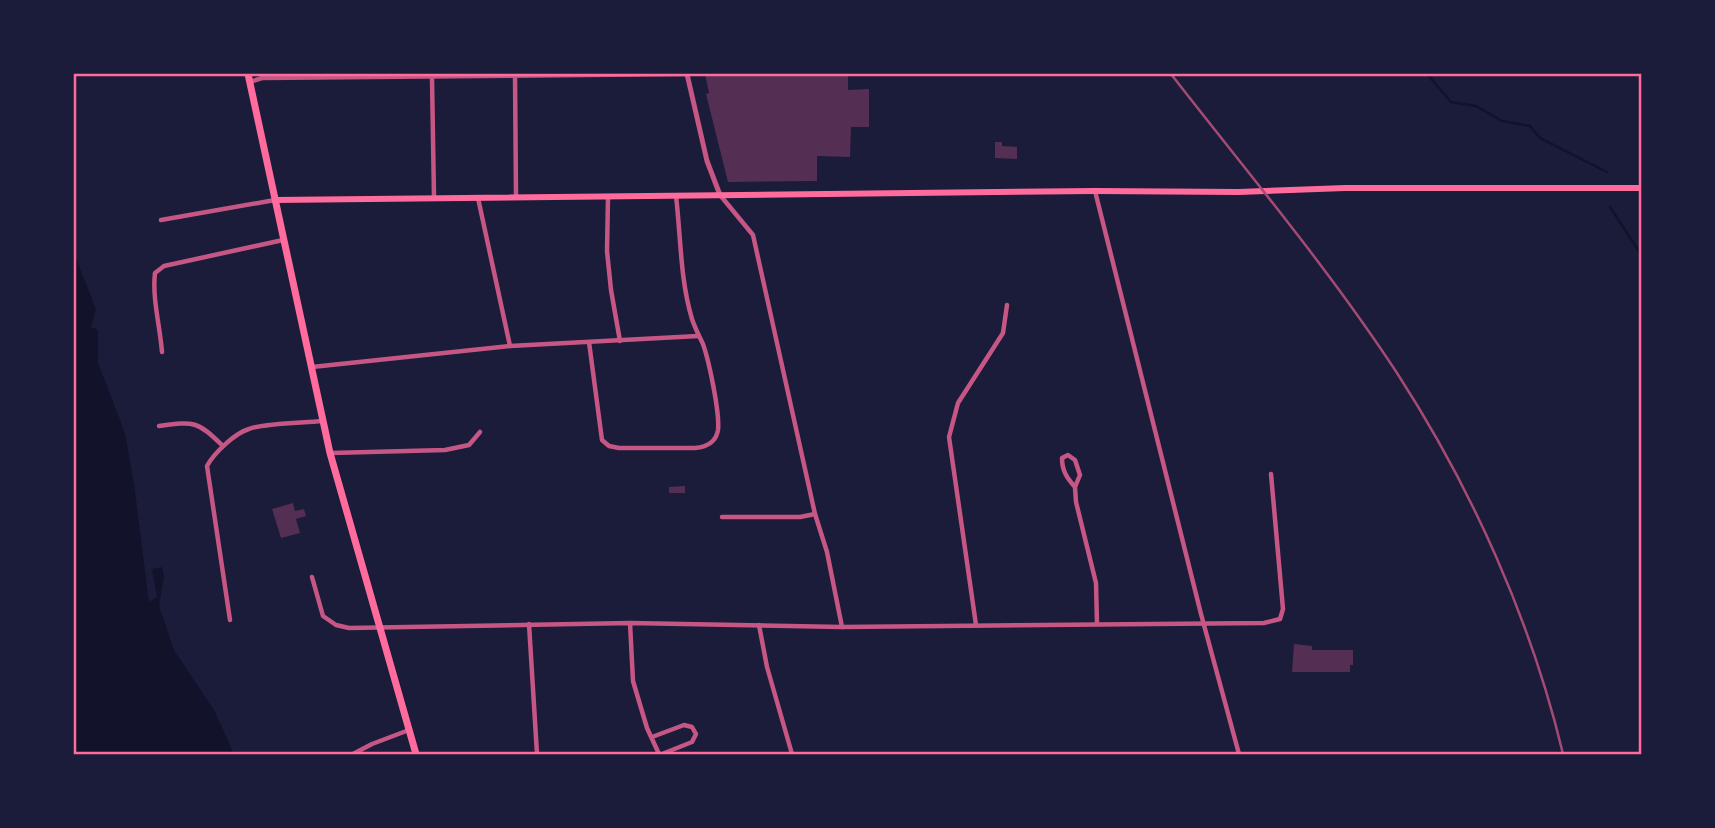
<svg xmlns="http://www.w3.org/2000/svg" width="1715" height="828" font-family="Figtree,sans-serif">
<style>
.water{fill:#12122b}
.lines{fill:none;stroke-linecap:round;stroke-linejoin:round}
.stream{stroke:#12122b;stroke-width:2.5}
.building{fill:#542f53}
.minor{stroke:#c65784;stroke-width:4.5}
.tertiary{stroke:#c65784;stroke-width:5}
.secondary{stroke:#ff6b9d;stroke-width:6}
.primary{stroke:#ff6b9d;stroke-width:7}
.rail{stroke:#a44b75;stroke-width:2.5}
.neatline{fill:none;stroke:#ff6b9d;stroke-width:2.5}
</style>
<rect width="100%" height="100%" fill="#1b1b3a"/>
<polygon class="water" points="74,253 96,309 91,327 98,330 98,363 125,433 134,484 149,602 157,597 152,569 162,567 164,577 159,606 174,650 214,710 234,754 74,754"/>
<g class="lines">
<g class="stream">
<polyline points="1427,74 1451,102 1476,106 1502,121 1530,126 1540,138 1607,172"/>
<polyline points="1610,207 1642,256"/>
</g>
</g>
<g class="building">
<polygon points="705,74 848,74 848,90 869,89 869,127 851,127 850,157 817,156 817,181 728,182 706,94 709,93"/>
<polygon points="995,142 1002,142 1002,146 1017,147 1017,159 995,158"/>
<polygon points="685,486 685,493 669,493 669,487"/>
<polygon points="293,503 295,511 304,509 306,516 296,519 300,533 281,538 272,509"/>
<polygon points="1294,644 1312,646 1312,650 1353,650 1353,665 1350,665 1350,672 1292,672"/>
</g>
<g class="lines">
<g class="minor">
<polyline points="515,74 516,197"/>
<polyline points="432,78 434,198"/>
<polyline points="250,82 262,78 687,74"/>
<polyline points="1095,191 1201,614 1239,754"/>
<polyline points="720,195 753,235 815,514 827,552 842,627"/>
<polyline points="608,197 607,251 611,290 620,341"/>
<polyline points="478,198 510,346"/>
<polyline points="161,220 275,200"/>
<path d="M 589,342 L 602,440 L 609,446 L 619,448 L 695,448 C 706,447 716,443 718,430 C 720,413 709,361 703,344 C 699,336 695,328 692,319 C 680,279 681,238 676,196"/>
<path d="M 162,352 C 160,326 152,298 155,273 L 164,266 L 283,240"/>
<polyline points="312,367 510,346 698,336"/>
<path d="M 159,426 C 195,421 197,421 223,446"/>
<polyline points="331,453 445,450 469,445 480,432"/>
<path d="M 1075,487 C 1067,478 1062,471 1062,458 L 1068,455 L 1075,460 L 1080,475 L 1075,487 L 1076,502 L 1096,583 L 1097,624"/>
<polyline points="722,517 800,517 815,514"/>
<polyline points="312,577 323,616 336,625 349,628 630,623 842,627 1264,623 1280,619 1283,609 1271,474"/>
<path d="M 230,620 L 207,466 C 214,453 235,433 249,429 C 264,423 304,423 322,421"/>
<polyline points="630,623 633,681 647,728 659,754"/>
<polyline points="529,624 537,754"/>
<polyline points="759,625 767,667 792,754"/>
<polyline points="976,625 949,437 958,403 1003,333 1007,305"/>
<polyline points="652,737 684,725 692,727 696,734 692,742 662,754"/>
<polyline points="353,754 372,744 409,730"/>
</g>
<polyline class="tertiary" points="687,74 707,161 720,195"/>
<polyline class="secondary" points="275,200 1095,191 1239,192 1345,188 1642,188"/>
<polyline class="primary" points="248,74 330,453 416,754"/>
<path class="rail" d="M 1171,74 C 1247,172 1329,269 1397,373 C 1472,489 1531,620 1563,754"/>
</g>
<rect width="1715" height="828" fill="none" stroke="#1b1b3a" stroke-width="150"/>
<rect x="75" y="75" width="1565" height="678" class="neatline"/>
</svg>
